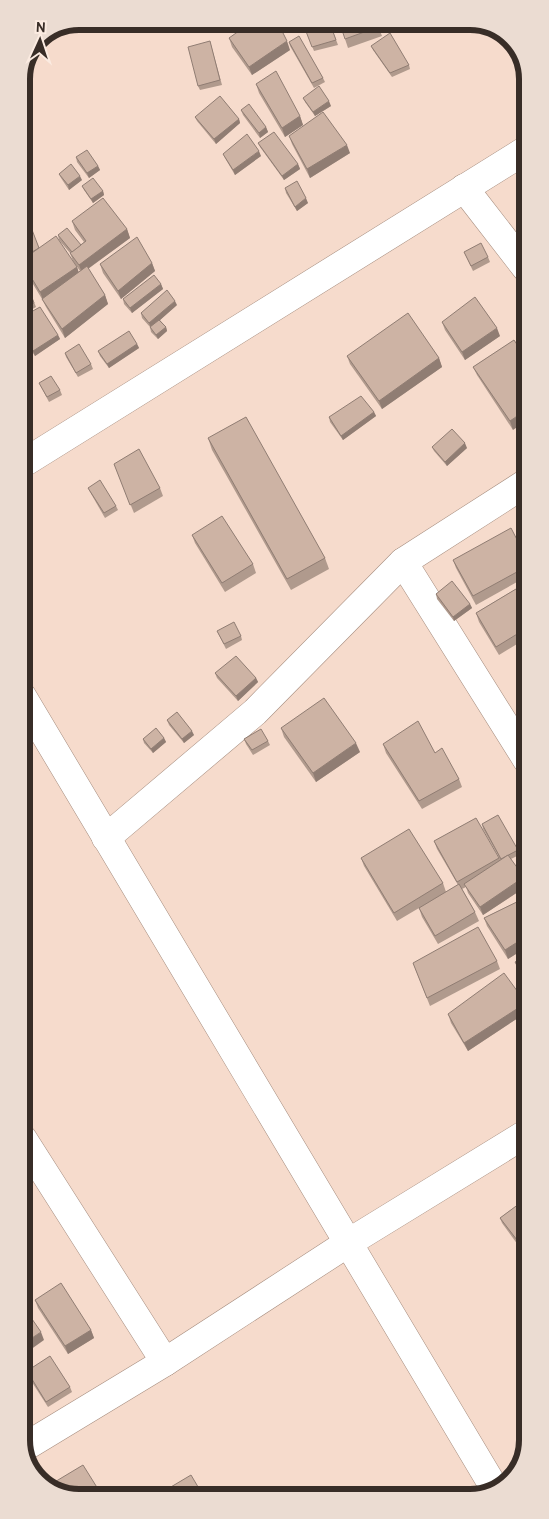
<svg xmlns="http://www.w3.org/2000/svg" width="549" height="1519" font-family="Overpass,sans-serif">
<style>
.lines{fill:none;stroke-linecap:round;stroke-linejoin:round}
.minor-casing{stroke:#a68d7f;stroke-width:29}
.minor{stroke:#fff;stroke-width:28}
.wall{fill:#b09a8d}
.shaded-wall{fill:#907d73}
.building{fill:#cdb3a4;stroke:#907d73}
.rim{fill:none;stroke:#382d27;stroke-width:6}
</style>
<rect width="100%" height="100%" fill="#f6dbcc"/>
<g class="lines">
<defs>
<g id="minor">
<polyline points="464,188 526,268"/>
<polyline points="22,464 526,150"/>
<polyline points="403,562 527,760"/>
<polyline points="22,696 495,1489"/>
<polyline points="106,838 255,712 403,562 526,483"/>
<polyline points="23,1139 165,1362"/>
<polyline points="23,1448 165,1362 348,1243 527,1133"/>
</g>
</defs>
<use href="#minor" class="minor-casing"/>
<use href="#minor" class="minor"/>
</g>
<g class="wall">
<polygon points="207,21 230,21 230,22 211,30"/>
<polygon points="302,21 329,21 338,45 314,51"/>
<polygon points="376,21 382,36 348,48 345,39"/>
<polygon points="229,38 290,50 252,75 232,47"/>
<polygon points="210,41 222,85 200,90 198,86"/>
<polygon points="289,42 323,78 325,82 314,88 290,46"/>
<polygon points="371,46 409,65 410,69 392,77 373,50"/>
<polygon points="256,84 300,116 303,125 285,137 259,93"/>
<polygon points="303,98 331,106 315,116 305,102"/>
<polygon points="241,110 266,127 268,132 260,138 243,115"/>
<polygon points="195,117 239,119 240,123 216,144 197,121"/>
<polygon points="289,136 350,153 310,178 292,144"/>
<polygon points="258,143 298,164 300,169 284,180 260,147"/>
<polygon points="223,154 261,156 235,175 225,158"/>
<polygon points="76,157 98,166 100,170 89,178 77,162"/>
<polygon points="59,174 82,180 69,190 61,178"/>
<polygon points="82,186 103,191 104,195 93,203 84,190"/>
<polygon points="285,188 308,203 297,211 286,193"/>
<polygon points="22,210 39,248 77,267 78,272 80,271 73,261 70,253 59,240 58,235 81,245 84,242 75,230 72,221 127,229 130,238 88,269 105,295 108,304 65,338 46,307 42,299 24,269 22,263"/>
<polygon points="464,252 488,257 490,262 473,271"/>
<polygon points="152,263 155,271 121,299 103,273 100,264"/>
<polygon points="161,284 163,289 132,313 124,304 123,299"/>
<polygon points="28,287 36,307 22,315 22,289"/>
<polygon points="177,305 160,320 166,327 167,331 158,339 151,332 150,327 142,318 141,313"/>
<polygon points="22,317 58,335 60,339 35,356 22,337"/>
<polygon points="442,322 500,336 465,360 445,330"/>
<polygon points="514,340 513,430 477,375 473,367"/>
<polygon points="137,344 139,348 109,368 100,356 98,351"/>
<polygon points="22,348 25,356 22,357"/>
<polygon points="65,353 91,364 93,369 78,377 66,357"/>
<polygon points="347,356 439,358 442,367 382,409 350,364"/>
<polygon points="39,383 60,390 62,395 49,402"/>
<polygon points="22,406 26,415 22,417"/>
<polygon points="374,412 376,416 343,440 330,422 329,417"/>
<polygon points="208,438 325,558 329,569 291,590 212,450"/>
<polygon points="432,447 467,448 447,466 434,451"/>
<polygon points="114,464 160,488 163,496 134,513"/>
<polygon points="88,488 116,506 118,510 105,518 90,492"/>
<polygon points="192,535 253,564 256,573 225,592 195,543"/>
<polygon points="526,557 526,577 476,605 456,568 453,560"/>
<polygon points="526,583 527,638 499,655 479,622 476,613"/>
<polygon points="436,594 470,604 472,608 454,621 437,599"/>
<polygon points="217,631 241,636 242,640 226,649"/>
<polygon points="215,673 256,678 258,682 238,701 217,678"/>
<polygon points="167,720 194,735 184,743 169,725"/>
<polygon points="281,728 360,752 316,782 284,737"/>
<polygon points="164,738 166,742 153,753 144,743 143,739"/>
<polygon points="244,739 268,741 270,745 253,755 246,744"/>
<polygon points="383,744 435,753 459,779 462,787 422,809 386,753"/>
<polygon points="482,824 518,850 519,855 511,859 527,886 483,915 468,893 466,887 462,889 475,912 479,921 438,944 422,917 419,908 397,921 364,866 361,858 443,883 446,892 458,885 437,849 434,841 499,857 483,829"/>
<polygon points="527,897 527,947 508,959 487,926 484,918"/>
<polygon points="527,955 527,984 518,971 515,962"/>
<polygon points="497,961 500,969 430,1006 413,963"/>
<polygon points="527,1007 527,1012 468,1051 451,1023 448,1014"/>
<polygon points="527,1198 527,1238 518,1245 502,1223 500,1218"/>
<polygon points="35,1300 91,1330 94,1338 68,1354 38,1308"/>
<polygon points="27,1371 70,1387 72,1392 48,1407 28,1376"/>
</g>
<g class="shaded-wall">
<polygon points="287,41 290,50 252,75 249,67"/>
<polygon points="329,101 331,106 315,116 313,112"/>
<polygon points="300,116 303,125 285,137 282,128"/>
<polygon points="239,119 240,123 216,144 214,139"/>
<polygon points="266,127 268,132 260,138 259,133"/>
<polygon points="347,145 350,153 310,178 307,169"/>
<polygon points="259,151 261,156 235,175 233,170"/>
<polygon points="298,164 300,169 284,180 282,176"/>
<polygon points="98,166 100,170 89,178 87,173"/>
<polygon points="80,176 82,180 69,190 68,185"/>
<polygon points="103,191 104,195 93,203 91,199"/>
<polygon points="306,198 308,203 297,211 295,207"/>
<polygon points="127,229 130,238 82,273 79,265"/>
<polygon points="152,263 155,271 121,299 118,291"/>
<polygon points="77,267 80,276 43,300 40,292"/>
<polygon points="161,284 163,289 132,313 130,308"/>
<polygon points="105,295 108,304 65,338 62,329"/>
<polygon points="175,301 177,305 151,328 149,323"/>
<polygon points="166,327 167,331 158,339 156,335"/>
<polygon points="497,328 500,336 465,360 462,352"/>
<polygon points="58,335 60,339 35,356 33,351"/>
<polygon points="137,344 139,348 109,368 107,364"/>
<polygon points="439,358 442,367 382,409 379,401"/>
<polygon points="526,410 526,421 513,430 510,421"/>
<polygon points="374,412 376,416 343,440 341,436"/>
<polygon points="465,443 467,448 447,466 445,462"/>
<polygon points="470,604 472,608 454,621 453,617"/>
<polygon points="256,678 258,682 238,701 236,696"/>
<polygon points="192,731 194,735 184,743 182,739"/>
<polygon points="164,738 166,742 153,753 151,749"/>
<polygon points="356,743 360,752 316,782 313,773"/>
<polygon points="524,877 527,886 483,915 480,907"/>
<polygon points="527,936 527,947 508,959 505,950"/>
<polygon points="526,1003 527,1007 527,1012 468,1051 464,1043"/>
<polygon points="26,1191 29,1199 23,1204 23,1193"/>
<polygon points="527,1232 527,1238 518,1245 517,1240"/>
<polygon points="91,1330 94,1338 68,1354 65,1346"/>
<polygon points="41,1332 44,1340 23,1355 23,1344"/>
</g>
<g class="building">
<polygon points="207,21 218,21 209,25"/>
<polygon points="253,21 277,21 287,41 249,67 229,38"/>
<polygon points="302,21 329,21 336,40 312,47"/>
<polygon points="339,21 376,21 378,27 345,39"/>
<polygon points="390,33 409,65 390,73 371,46"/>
<polygon points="299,36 323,78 312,83 289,42"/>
<polygon points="210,41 220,80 198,86 188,47"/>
<polygon points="276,71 300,116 282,128 256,84"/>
<polygon points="319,86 329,101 313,112 303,98"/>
<polygon points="220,96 239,119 214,139 195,117"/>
<polygon points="249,104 266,127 259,133 241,110"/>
<polygon points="323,112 347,145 307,169 289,136"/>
<polygon points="274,132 298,164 282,176 258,143"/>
<polygon points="247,134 259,151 233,170 223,154"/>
<polygon points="87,150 98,166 87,173 76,157"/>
<polygon points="71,164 80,176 68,185 59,174"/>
<polygon points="93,178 103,191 91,199 82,186"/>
<polygon points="297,181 306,198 295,207 285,188"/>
<polygon points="103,198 127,229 79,265 70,253 86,241 72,221"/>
<polygon points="24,209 39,248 32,252 22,257 22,210"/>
<polygon points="67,228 81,245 72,252 58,235"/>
<polygon points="56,236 77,267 40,292 22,262 22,260"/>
<polygon points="137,237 152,263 118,291 100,264"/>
<polygon points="481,243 488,257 471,266 464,252"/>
<polygon points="87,266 105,295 62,329 42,299"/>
<polygon points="154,275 161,284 130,308 123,299"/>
<polygon points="28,287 34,303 22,310 22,289"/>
<polygon points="167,290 175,301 149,323 141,313"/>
<polygon points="475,297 497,328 462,352 442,322"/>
<polygon points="40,307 58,335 33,351 22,335 22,317"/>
<polygon points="408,313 439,358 379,401 347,356"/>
<polygon points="159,320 166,327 156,335 150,327"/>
<polygon points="129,331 137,344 107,364 98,351"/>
<polygon points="514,340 526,358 526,410 510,421 473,367"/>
<polygon points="79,344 91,364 76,373 65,353"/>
<polygon points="51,376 60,390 47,397 39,383"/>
<polygon points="361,396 374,412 341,436 329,417"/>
<polygon points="246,417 325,558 287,579 208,438"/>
<polygon points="452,429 465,443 445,462 432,447"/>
<polygon points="139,449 160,488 130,505 114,464"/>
<polygon points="100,480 116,506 104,513 88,488"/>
<polygon points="222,516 253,564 222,583 192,535"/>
<polygon points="511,528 526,557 526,567 473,596 453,560"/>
<polygon points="452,581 470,604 453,617 436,594"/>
<polygon points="526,583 527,628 496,647 476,613"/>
<polygon points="234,622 241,636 224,644 217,631"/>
<polygon points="236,656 256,678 236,696 215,673"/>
<polygon points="324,698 356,743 313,773 281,728"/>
<polygon points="177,712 192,731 182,739 167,720"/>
<polygon points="418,721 435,753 442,748 459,779 419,801 383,744"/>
<polygon points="156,728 164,738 151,749 143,739"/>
<polygon points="261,729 268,741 252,750 244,739"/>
<polygon points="498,815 518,850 501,859 482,824"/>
<polygon points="476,818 499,858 457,882 434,841"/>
<polygon points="409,829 443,883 394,913 361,858"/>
<polygon points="508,855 524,877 480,907 464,884"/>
<polygon points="459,884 475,912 435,936 419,908"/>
<polygon points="527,897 527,936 505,950 484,918"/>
<polygon points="478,927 497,961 427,998 413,963"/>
<polygon points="527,955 527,980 515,962"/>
<polygon points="504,973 526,1003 464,1043 448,1014"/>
<polygon points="527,1198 527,1232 517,1240 500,1218"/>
<polygon points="61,1283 91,1330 65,1346 35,1300"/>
<polygon points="23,1306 41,1332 23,1344"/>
<polygon points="50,1356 70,1387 46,1402 27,1371"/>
<polygon points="83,1465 103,1497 75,1498 48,1486"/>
<polygon points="191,1475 204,1497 154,1497"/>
</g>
<path d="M0 0H549V1519H0ZM79 30H470A49 49 0 0 1 519 79V1440A49 49 0 0 1 470 1489H79A49 49 0 0 1 30 1440V79A49 49 0 0 1 79 30Z" fill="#ebdcd2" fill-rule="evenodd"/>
<path class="rim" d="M79 30H470A49 49 0 0 1 519 79V1440A49 49 0 0 1 470 1489H79A49 49 0 0 1 30 1440V79A49 49 0 0 1 79 30Z"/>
<g transform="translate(40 40) rotate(3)" stroke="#fbebe1" stroke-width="4" paint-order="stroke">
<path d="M0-4L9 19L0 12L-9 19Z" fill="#382d27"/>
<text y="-8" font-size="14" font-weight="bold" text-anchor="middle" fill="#382d27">N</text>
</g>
</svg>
